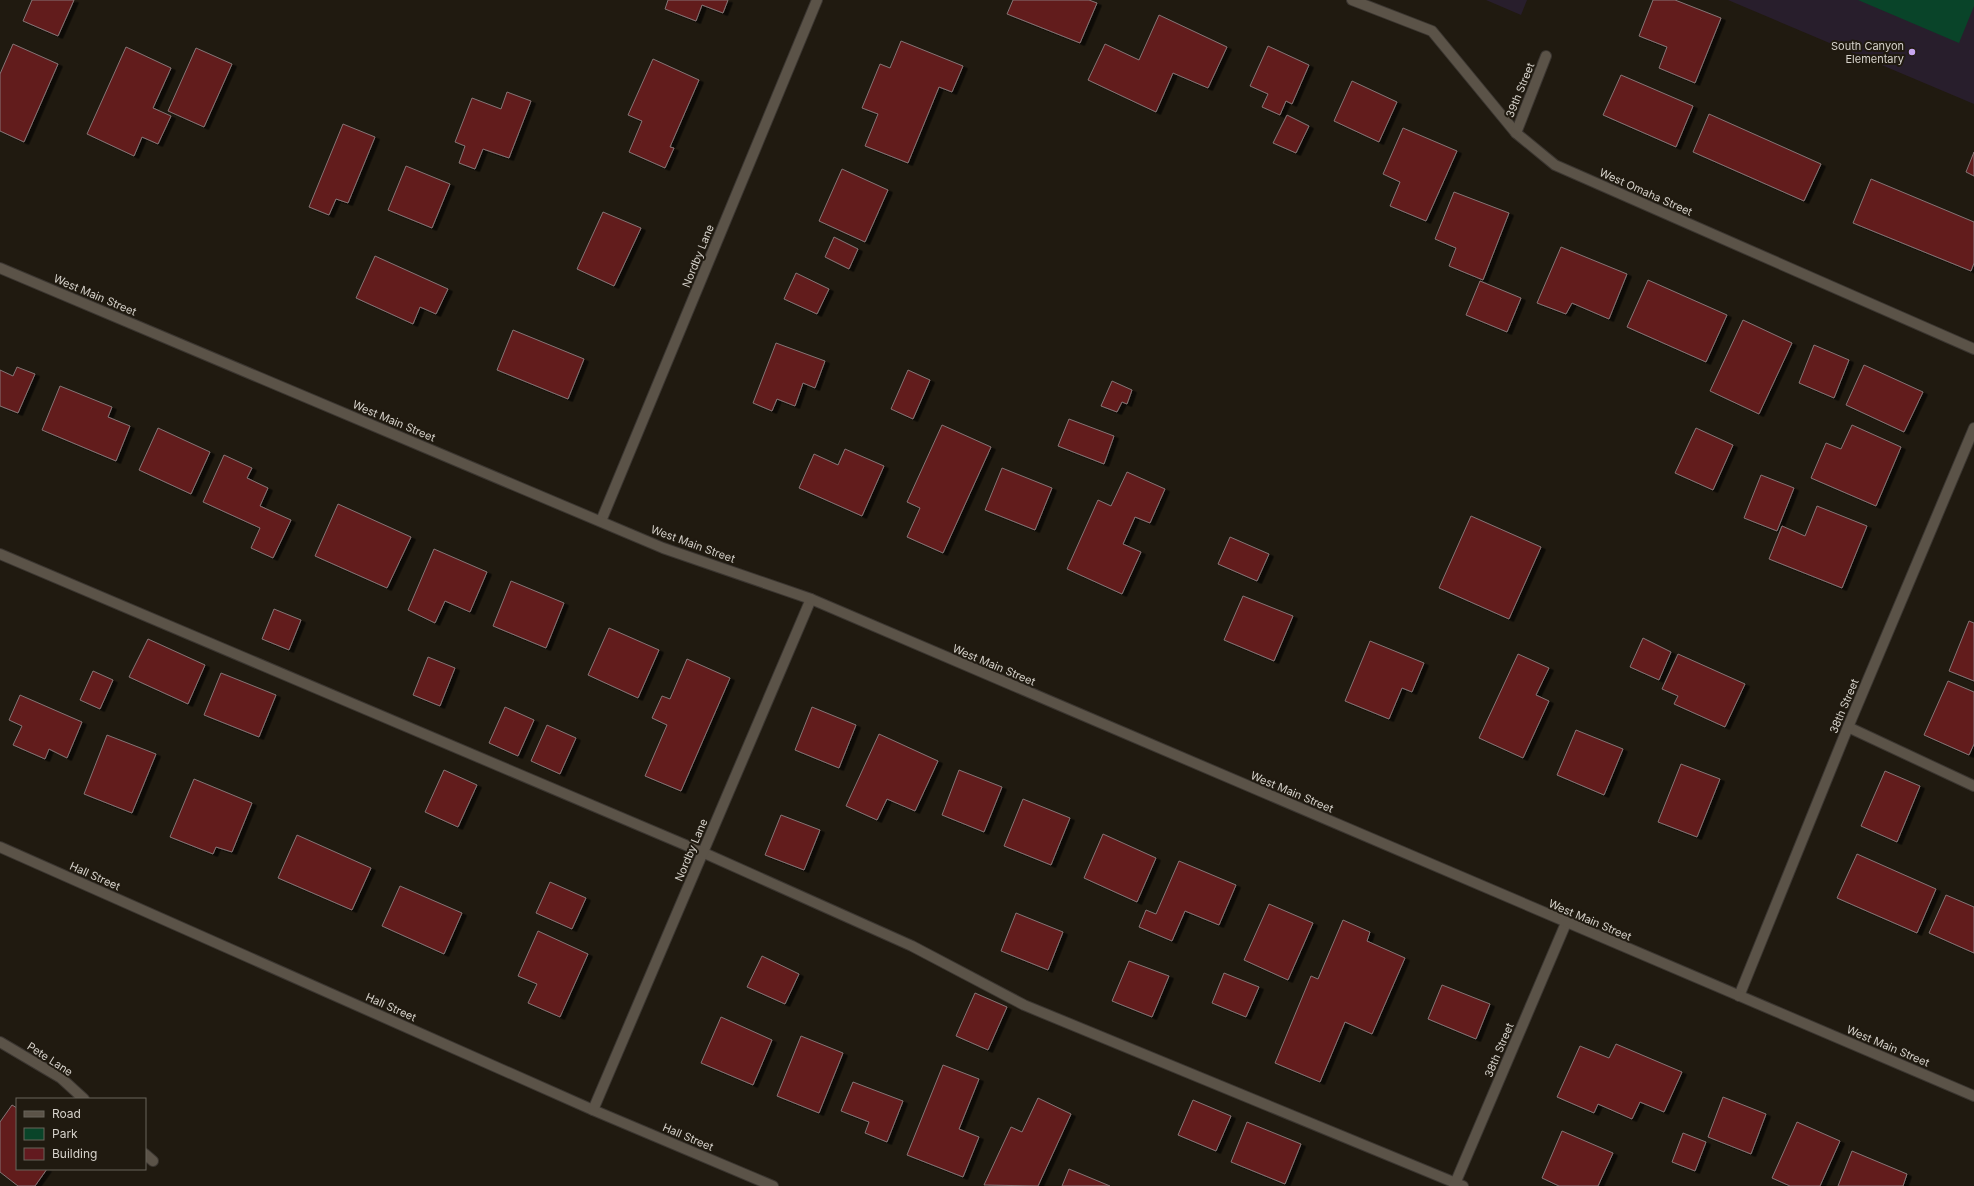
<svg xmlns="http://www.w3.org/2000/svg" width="1974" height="1186" font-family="Inter,sans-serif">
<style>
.education{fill:#281e2c}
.green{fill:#094429}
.building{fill:#621a1f;stroke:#857574;filter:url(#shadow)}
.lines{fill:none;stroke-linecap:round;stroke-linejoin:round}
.lane-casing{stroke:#3b3631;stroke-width:12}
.street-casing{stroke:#3b3631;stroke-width:12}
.secondary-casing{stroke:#3b3631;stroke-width:12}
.lane{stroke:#5b5348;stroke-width:10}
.street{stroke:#5b5348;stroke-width:10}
.secondary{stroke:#5b5348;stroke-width:10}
.poi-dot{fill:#c7a6ef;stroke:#201a10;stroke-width:1.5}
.labels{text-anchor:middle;stroke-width:4;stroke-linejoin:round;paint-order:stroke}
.poi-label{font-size:11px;fill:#d6d2cb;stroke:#201a10;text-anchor:end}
.street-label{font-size:11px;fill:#d6d2cb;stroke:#201a10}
</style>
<defs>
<filter id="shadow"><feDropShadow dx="4.5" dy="2.5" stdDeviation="0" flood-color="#0009"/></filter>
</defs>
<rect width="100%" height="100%" fill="#201a10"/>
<g class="education">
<polygon points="1486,0 1527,0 1521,15"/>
<polygon points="1728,0 1974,0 1974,104"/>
</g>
<polygon class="green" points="1858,0 1974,0 1974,6 1959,43"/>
<g class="building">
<polygon points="32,0 74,0 58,36 23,21"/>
<polygon points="668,0 728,0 723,13 702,5 696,21 665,9"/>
<polygon points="1013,0 1089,0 1097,3 1080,43 1007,14"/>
<polygon points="1653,0 1675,0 1721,18 1695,83 1659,68 1667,47 1639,36"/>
<polygon points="1159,15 1227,47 1208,88 1173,73 1156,112 1088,80 1105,44 1139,60"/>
<polygon points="901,41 963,66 952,92 939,87 908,163 865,146 878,114 862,108 880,64 890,68"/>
<polygon points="13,44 58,64 24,142 0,131 0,74"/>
<polygon points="1268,46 1309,65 1292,104 1286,101 1280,115 1262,107 1268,94 1250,86"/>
<polygon points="126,47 171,68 153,108 171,116 158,144 142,137 134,156 87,134"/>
<polygon points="196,48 232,64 204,127 168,111"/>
<polygon points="653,59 699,80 670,147 674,148 665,168 629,152 642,121 628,115"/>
<polygon points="1621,75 1693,106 1676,147 1603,115"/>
<polygon points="1352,81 1397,102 1379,142 1334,121"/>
<polygon points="507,92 531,101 509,158 483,149 475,169 459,163 465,146 455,142 472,98 501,109"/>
<polygon points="1709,114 1821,164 1804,201 1693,152"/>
<polygon points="1287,115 1309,126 1296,153 1273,143"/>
<polygon points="343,124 375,137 348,203 336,199 329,215 309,207"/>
<polygon points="1403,128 1457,151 1426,221 1390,206 1400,182 1383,174"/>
<polygon points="1974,152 1974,176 1966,172"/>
<polygon points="406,166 450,184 432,228 388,210"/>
<polygon points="842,169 888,190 865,242 819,221"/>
<polygon points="1871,179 1974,222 1974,263 1971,271 1853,223"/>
<polygon points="1454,192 1509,213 1483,280 1449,266 1456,248 1435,239"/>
<polygon points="603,212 641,228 614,286 577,269"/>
<polygon points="834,237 858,249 849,269 825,257"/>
<polygon points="1561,247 1627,274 1609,319 1572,303 1566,314 1537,303"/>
<polygon points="375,256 448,289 436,314 420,307 413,324 356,298"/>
<polygon points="796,273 829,289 817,314 784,299"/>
<polygon points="1648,280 1727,315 1706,362 1627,327"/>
<polygon points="1480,281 1521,298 1507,332 1466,315"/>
<polygon points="1743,320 1792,343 1759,414 1710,391"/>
<polygon points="513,330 584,359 568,399 497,370"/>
<polygon points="776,343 825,361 815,388 803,383 795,406 777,399 772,411 753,403"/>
<polygon points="1814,345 1849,360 1834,398 1799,383"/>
<polygon points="1864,365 1923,392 1904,432 1846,405"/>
<polygon points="17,367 35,374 18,413 0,406 0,370 13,376"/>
<polygon points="908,370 930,380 913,419 891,409"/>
<polygon points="1112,381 1132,390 1127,404 1122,402 1117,412 1101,406"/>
<polygon points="60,386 112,407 108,417 130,426 116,461 42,430"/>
<polygon points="1069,419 1114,436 1104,464 1058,446"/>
<polygon points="942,425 991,447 943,553 907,537 920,508 907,502"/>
<polygon points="1852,425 1901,447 1876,506 1811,478 1826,443 1841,449"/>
<polygon points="158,428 210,452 191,494 139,470"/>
<polygon points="1696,428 1733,445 1713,490 1675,473"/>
<polygon points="845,449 884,466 862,516 799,488 814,454 838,465"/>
<polygon points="224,455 252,468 247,478 268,488 260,506 291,520 273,558 251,548 260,528 203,502"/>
<polygon points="1002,468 1052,488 1035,530 985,510"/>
<polygon points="1127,472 1165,489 1150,523 1135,517 1123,544 1141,552 1122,594 1067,569 1098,500 1111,506"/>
<polygon points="1761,475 1794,488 1777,531 1744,518"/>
<polygon points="338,504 411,537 387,588 315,556"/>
<polygon points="1817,506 1867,526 1842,588 1769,559 1782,526 1805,536"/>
<polygon points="1471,516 1541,547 1509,619 1439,588"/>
<polygon points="1230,537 1269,554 1257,581 1218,564"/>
<polygon points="434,549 487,572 470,612 445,601 435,623 408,610"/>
<polygon points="511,581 564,603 546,648 493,626"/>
<polygon points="1243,596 1293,616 1274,661 1224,640"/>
<polygon points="274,609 301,620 289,650 262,639"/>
<polygon points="1969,621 1974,623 1974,681 1949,671"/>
<polygon points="609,628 659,650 638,698 588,675"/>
<polygon points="1643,638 1671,652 1659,680 1630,667"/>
<polygon points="148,639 205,665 188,704 129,677"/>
<polygon points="1370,641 1424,663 1412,692 1402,688 1389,719 1345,701"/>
<polygon points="1518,654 1549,668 1536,695 1549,701 1523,758 1479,738"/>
<polygon points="1678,654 1745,684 1725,727 1674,704 1678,696 1662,689"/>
<polygon points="428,657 455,668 440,706 413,695"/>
<polygon points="687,659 730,678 681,791 645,776 667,725 652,718 662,696 670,699"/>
<polygon points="93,671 113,680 100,709 80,700"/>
<polygon points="221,673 276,695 259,737 204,715"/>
<polygon points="1948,681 1974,692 1974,744 1969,755 1924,735"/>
<polygon points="20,695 82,722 67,758 49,749 45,759 13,745 22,726 9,720"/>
<polygon points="505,707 534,720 518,756 489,743"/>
<polygon points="812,707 856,725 839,768 795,750"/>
<polygon points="547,725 576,738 560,774 531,761"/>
<polygon points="1576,730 1623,749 1604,795 1557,775"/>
<polygon points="879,734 938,761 915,811 887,799 877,820 846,806"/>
<polygon points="107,735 156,754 132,813 84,794"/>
<polygon points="1681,764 1720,779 1697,837 1658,822"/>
<polygon points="444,770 477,785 458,827 425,812"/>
<polygon points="959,770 1002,787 984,832 942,815"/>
<polygon points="1885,771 1920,786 1897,842 1861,826"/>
<polygon points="194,779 252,803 232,852 216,847 213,854 170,837"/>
<polygon points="1023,799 1070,818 1051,865 1004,846"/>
<polygon points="781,815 820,830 804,870 765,855"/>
<polygon points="1103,834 1156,858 1137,902 1084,878"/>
<polygon points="297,835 371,868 352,910 278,878"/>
<polygon points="1857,854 1936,889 1917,933 1837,898"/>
<polygon points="1179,861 1236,885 1219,925 1185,911 1172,941 1139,927 1146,910 1156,914"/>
<polygon points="550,882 586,898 572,929 536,913"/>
<polygon points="400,886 462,913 444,954 382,926"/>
<polygon points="1946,895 1974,907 1974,953 1929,933"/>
<polygon points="1269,904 1313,923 1288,980 1244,960"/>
<polygon points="1016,913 1063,932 1048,970 1001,951"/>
<polygon points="1343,920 1370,932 1367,941 1405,958 1372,1034 1345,1022 1320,1082 1275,1063 1311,976 1318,979"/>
<polygon points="538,931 588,954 560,1017 528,1003 537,984 518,976"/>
<polygon points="762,956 799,974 785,1004 747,987"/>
<polygon points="1129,961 1169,976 1152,1017 1112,1001"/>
<polygon points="1224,973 1259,987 1246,1017 1212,1003"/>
<polygon points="1442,985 1490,1004 1476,1039 1428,1019"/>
<polygon points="975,993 1007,1007 988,1050 956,1036"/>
<polygon points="721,1017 772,1040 753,1085 701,1063"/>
<polygon points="801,1036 843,1053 819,1113 777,1096"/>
<polygon points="1616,1044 1682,1072 1664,1112 1640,1102 1632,1119 1598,1104 1594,1113 1557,1097 1580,1046 1609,1058"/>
<polygon points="943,1065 979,1079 959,1129 979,1137 963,1177 907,1155"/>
<polygon points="853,1082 903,1101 887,1142 865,1133 869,1122 841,1111"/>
<polygon points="1723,1097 1766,1114 1751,1154 1708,1137"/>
<polygon points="1038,1098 1071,1114 1038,1186 984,1185 1011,1127 1022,1132"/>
<polygon points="1193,1100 1231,1116 1216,1151 1178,1135"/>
<polygon points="12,1105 17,1108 17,1169 47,1169 35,1186 18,1186 0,1172 0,1122"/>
<polygon points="1247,1122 1301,1144 1285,1184 1231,1162"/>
<polygon points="1797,1122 1840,1141 1820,1186 1790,1186 1772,1178"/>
<polygon points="1562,1131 1613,1153 1598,1186 1559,1186 1542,1178"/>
<polygon points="1683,1133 1706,1142 1695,1171 1672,1162"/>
<polygon points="1852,1151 1907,1174 1903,1186 1838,1186"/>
<polygon points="1069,1169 1110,1186 1062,1186"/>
</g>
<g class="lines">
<defs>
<polyline id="lane" points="0,554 702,852 912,946 1024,1005 1463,1186"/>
<g id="street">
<polyline points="1352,0 1432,31 1516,133 1555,165 1974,349"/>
<polyline points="1516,133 1546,56"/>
<polyline points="601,521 817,0"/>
<polyline points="1848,727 1974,786"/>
<polyline points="0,847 593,1110 773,1186"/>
<polyline points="1739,996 1848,727 1974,428"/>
<polyline points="0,1042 61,1078 84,1099"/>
<polyline points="593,1110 811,599"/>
<polyline points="145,1154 153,1161"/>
<polyline points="1454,1186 1566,923"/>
</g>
<polyline id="secondary" points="0,268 663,548 811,599 1974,1096"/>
</defs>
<use href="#lane" class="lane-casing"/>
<use href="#street" class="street-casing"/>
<use href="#secondary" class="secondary-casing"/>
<use href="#lane" class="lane"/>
<use href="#street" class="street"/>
<use href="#secondary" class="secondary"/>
</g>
<circle class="poi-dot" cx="1912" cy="52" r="4"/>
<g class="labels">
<g class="poi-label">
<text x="1904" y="50">South Canyon<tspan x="1904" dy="13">Elementary</tspan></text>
</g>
<g class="street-label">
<text transform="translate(1520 90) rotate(-68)" y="4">39th Street</text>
<text transform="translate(1646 192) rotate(24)" y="4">West Omaha Street</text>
<text transform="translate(698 256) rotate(-68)" y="4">Nordby Lane</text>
<text transform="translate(95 295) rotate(23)" y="4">West Main Street</text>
<text transform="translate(394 421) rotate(23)" y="4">West Main Street</text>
<text transform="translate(693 544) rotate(20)" y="4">West Main Street</text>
<text transform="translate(994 665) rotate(23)" y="4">West Main Street</text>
<text transform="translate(1844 706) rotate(-67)" y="4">38th Street</text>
<text transform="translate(1292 792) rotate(23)" y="4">West Main Street</text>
<text transform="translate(691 850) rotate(-67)" y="4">Nordby Lane</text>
<text transform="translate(95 876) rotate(24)" y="4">Hall Street</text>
<text transform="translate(1590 920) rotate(23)" y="4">West Main Street</text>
<text transform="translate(391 1007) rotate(24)" y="4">Hall Street</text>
<text transform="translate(1888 1046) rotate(23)" y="4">West Main Street</text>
<text transform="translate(1499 1050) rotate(-67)" y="4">38th Street</text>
<text transform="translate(50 1059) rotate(33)" y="4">Pete Lane</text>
<text transform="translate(688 1137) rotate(23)" y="4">Hall Street</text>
</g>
</g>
<rect x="16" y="1098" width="130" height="72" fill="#201a10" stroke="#69645b"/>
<rect x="24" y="1111" width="20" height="6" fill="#5b5348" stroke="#69645b"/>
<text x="52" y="1118" font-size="12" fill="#d6d2cb">Road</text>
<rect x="24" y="1128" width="20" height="12" fill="#094429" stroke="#69645b"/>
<text x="52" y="1138" font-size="12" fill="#d6d2cb">Park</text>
<rect x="24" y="1148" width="20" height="12" fill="#621a1f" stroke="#69645b"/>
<text x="52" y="1158" font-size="12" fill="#d6d2cb">Building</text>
</svg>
